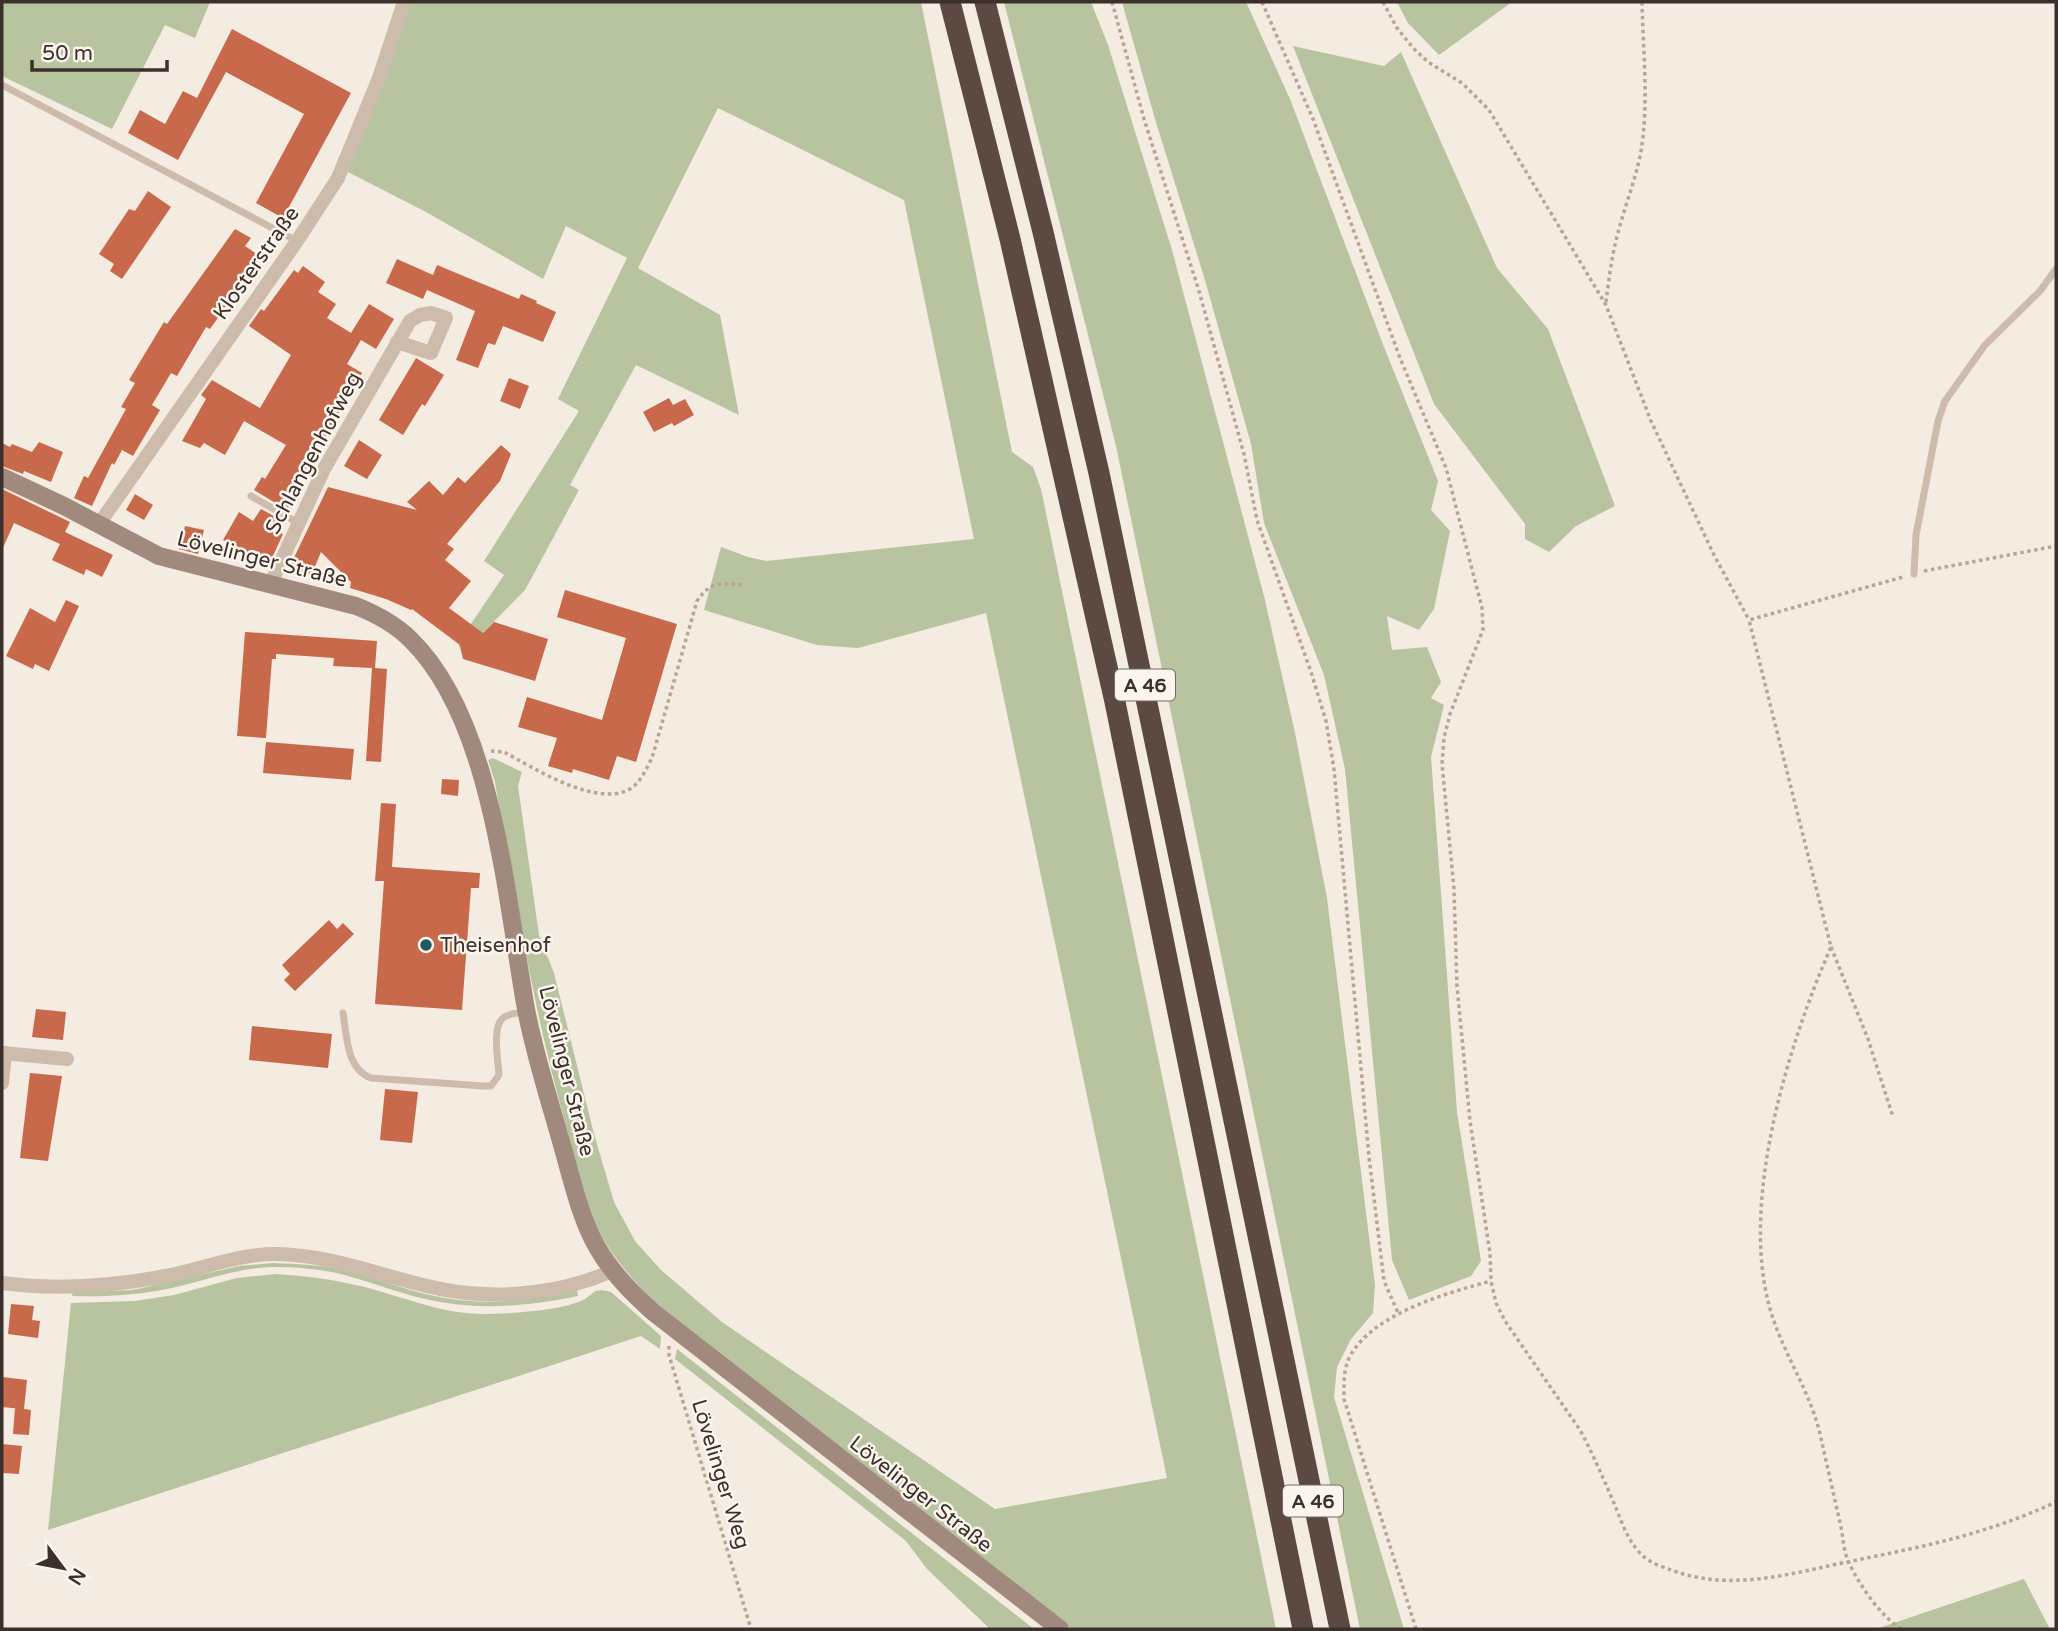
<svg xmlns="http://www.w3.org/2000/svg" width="2058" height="1631" font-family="'Varela Round',sans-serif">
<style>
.green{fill:#b8c4a0}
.building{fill:#c8694b}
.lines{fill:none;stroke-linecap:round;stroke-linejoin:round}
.path{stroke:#b9a596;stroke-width:3.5;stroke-dasharray:3.5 3.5;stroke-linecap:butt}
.lane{stroke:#cdbbac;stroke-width:7}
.street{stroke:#cdbbac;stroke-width:14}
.secondary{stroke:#a18a7d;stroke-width:18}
.highway{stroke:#5c4a42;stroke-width:21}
.poi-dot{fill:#1f5a5e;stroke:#fbf5ee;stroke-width:2.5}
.labels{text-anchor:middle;stroke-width:5;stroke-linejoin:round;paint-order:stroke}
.shield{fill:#fbf5ee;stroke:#756b66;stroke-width:2}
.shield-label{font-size:19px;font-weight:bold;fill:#3b302b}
.street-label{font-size:21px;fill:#3b302b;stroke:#fbf5ee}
.poi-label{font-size:21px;fill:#3b302b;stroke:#fbf5ee;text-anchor:start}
</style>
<rect width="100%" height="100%" fill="#f4ebe1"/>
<g class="green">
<polygon points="2,2 210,2 195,38 165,25 112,129 2,76"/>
<path d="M 410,2 L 921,2 L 1012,452 L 1033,467 L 1041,489 L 1276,1629 L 1072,1629 L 1020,1591 L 663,1309 C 638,1287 616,1262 599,1232 C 583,1202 575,1159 566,1126 C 534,1012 515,897 495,782 L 488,760 L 493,758 L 522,772 L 518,786 L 539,935 L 554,973 L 594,1134 L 614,1202 L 635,1241 L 661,1270 L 722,1322 L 995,1509 L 1167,1478 L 986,613 L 858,648 L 817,645 L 704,610 L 721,547 L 748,557 L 766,561 L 974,539 L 904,200 L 718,108 L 638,268 L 720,315 L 739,415 L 636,365 L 570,485 L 579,490 L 525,590 L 462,654 L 458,643 L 504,575 L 484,561 L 579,411 L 558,399 L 627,258 L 566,226 L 543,279 L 426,212 L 346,171 Z"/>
<polygon points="1004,2 1091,2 1108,45 1172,250 1264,596 1295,733 1327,898 1375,1285 1373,1313 1351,1339 1337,1367 1334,1397 1404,1629 1360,1629 1116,446"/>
<polygon points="1122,2 1246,2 1290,99 1384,347 1438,481 1431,510 1450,531 1434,609 1419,630 1387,616 1392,650 1427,647 1441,682 1431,698 1444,705 1431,757 1457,1112 1481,1261 1471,1276 1409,1300 1392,1260 1345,769 1324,675 1264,523 1251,444 1205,280 1155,119"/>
<polygon points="1397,2 1512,2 1439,55 1408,23"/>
<polygon points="1293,46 1384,66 1401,52 1497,268 1548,329 1615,506 1576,526 1549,552 1525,539 1525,524 1434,404"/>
<path d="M 273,1263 C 299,1264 326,1265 352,1272 C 383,1280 413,1293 445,1298 C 489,1306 534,1300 577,1290 L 578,1296 C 525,1307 474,1311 421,1298 C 399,1293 377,1284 355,1278 C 330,1270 302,1267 276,1267 C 241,1267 207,1280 172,1288 C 140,1295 106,1297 72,1296 L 73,1292 L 133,1290 L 239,1266 Z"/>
<path d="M 276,1274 C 301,1276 326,1278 351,1284 C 395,1293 435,1313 481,1314 C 507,1314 560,1311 583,1300 C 595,1294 592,1287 611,1292 L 661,1336 L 660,1349 L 641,1336 L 48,1530 L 71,1303 L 135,1301 L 174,1295 L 237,1278 Z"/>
<polygon points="677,1349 1034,1629 990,1629 927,1569 906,1541 675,1359"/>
<polygon points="2024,1579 2050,1629 1876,1629"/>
</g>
<g class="building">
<polygon points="232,29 351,93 283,218 256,203 304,114 226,72 178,160 128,133 140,110 165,124 183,91 197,98"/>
<polygon points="148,191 171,207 122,279 110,271 114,264 99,254 129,209 135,211"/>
<polygon points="235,229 251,238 245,246 261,257 210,329 206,327 177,376 171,373 152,405 160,410 133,456 122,450 114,465 112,463 92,506 74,498 84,476 88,478 126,409 121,407 135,383 129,380 164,322 167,324"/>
<polygon points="397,259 433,275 437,265 519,299 521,294 537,301 536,303 556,312 543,342 503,326 495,345 488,343 478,368 456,360 475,311 427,290 423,299 386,283"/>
<polygon points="303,266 325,282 318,292 336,304 327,318 351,333 369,304 394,319 376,349 361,340 347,364 362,373 322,442 316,438 302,462 308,465 291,495 294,497 287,510 254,490 262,477 265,479 286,445 244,421 225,455 204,443 200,448 182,441 206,399 201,395 212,380 260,408 291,355 249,326 261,309 264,311 294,270 298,273"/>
<polygon points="416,358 444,375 425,406 422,404 403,435 379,420"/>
<polygon points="509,378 529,386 520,409 500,401"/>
<polygon points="669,398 673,405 685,399 694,415 674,426 672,423 654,432 643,412"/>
<polygon points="359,440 382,455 367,479 344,466"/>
<polygon points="39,442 63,452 51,482 24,471 23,474 2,466 2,443 10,447 12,444 32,452"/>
<polygon points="501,445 511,454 500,481 447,544 454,549 445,560 471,581 449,608 483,633 494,622 548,639 535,681 463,659 460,645 412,609 411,610 386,599 350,588 351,582 321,552 311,576 290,566 328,487 417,510 407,502 429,481 443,495 458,477 465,483"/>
<polygon points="2,489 70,522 64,534 65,532 113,555 102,577 86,569 84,575 52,560 60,544 14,523 2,550"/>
<polygon points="135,494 153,505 144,520 126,510"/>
<polygon points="261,509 281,520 275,530 283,534 272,558 268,556 265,562 223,540 239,512 253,521"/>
<polygon points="185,526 204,530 198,554 179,549"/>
<polygon points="565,590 677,624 636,762 617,756 609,780 573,769 572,773 548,766 557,738 518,727 527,697 602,720 626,638 557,617"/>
<polygon points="66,600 79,606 49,671 35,664 33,669 6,656 30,608 55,622"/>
<polygon points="245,632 377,641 375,668 387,669 381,762 366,761 372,668 333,666 334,658 276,654 276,659 272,659 266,738 237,736"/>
<polygon points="266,742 354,749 351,780 263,773"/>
<polygon points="442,779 459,780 458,796 441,794"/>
<polygon points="381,803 396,804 392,867 480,873 479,888 471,888 462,1010 375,1004 384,881 375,881"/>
<polygon points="329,920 337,929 343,923 354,934 295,991 284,980 290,974 282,965"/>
<polygon points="36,1009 66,1012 63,1040 32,1037"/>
<polygon points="252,1026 332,1034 328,1068 249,1060"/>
<polygon points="30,1073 62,1076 48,1161 20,1158"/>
<polygon points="385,1089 418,1092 412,1143 380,1140"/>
<polygon points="11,1304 34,1306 32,1320 40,1321 38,1338 8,1334"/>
<polygon points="3,1377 27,1380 24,1409 31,1410 29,1435 13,1434 15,1408 22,1409 2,1407"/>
<polygon points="2,1444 22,1446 19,1474 2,1473"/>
</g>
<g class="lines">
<g class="path">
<polyline points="1112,2 1144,119 1199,291 1244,454 1257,520 1311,672 1326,721 1334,769 1369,1157 1384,1281 1399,1315"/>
<path d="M 1262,2 L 1313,119 L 1400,358 L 1446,468 L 1482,608 L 1483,630 L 1450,714 L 1444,738 L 1442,764 L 1454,889 L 1457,986 L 1470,1121 L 1490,1253 L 1491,1281 L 1496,1303 L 1505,1321 L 1580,1430 C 1593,1454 1603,1478 1614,1503 C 1621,1520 1627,1540 1641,1554 C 1649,1563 1663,1567 1674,1571 C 1734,1592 1792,1573 1852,1561 C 1926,1546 1987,1534 2056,1502"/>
<polyline points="1383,2 1397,28 1413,48 1428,62 1462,83 1489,110 1606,305 1651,421 1713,553 1749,620"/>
<path d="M 1606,302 C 1609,278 1612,253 1619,229 C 1626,203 1636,178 1641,151 C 1649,103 1643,51 1642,2"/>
<polyline points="1924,571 2056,546"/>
<path d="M 491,751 L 504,752 C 534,768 596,808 630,789 C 641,782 646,769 652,758 L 697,601 C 712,579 722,584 746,585"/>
<polyline points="1831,947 1868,1039 1893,1117"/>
<polyline points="669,1346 669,1355 751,1629"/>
<path d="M 1416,1629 L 1344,1399 C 1344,1384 1343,1370 1350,1356 C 1374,1313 1447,1293 1491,1281"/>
<path d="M 1901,1629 C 1880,1615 1860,1586 1849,1563 C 1844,1553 1843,1538 1841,1527 C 1834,1496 1827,1465 1820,1434 C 1809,1387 1779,1348 1768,1301 C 1742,1196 1788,1045 1831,947 L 1749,620 L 1903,577"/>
</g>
<g class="lane">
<polyline points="2,85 297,241"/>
<polyline points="251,496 298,523"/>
<polyline points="1914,574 1916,535 1938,421 1945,401 1985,345 2040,291 2056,269"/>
<path d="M 343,1013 C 347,1036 346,1069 371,1078 L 483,1086 L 491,1086 L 499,1075 C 498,1061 492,1026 503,1018 C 509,1013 519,1013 526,1012"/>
</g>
<g class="street">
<polyline points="99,524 297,241 338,178 379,78 404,2"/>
<polyline points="270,585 324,469 410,321 420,315 431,313 446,318 431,353 397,342"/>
<polyline points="2,1053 67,1059"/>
<polyline points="2,1083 5,1053"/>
<path d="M 2,1283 C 55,1290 113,1286 166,1276 C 202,1269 237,1254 275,1254 C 338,1255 386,1279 446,1290 C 500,1300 562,1293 612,1271"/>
</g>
<path class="secondary" d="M 2,477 L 64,506 L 159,556 L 356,606 C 376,614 395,624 410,639 C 493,719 506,899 526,1009 C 535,1057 551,1105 564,1152 C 573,1184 581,1219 597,1247 C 612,1273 631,1292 653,1312 L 1060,1629"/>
<g class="highway">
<polyline points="950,2 1010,239 1115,702 1303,1629"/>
<polyline points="985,2 1043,232 1099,473 1340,1629"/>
</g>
</g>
<circle class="poi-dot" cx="426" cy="945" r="7"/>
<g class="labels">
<g class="shield">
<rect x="1115" y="669.5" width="60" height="31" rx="5"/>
<rect x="1283" y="1485.5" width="60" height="31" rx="5"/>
</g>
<g class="shield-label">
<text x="1145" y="692">A 46</text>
<text x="1313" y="1508">A 46</text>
</g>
<g class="street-label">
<text transform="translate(256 263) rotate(-55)" y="7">Klosterstraße</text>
<text transform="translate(313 453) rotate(-62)" y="7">Schlangenhofweg</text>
<text transform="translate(262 559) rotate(14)" y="7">Lövelinger Straße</text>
<text transform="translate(567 1071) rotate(76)" y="7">Lövelinger Straße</text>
<text transform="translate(721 1474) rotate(73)" y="7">Lövelinger Weg</text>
<text transform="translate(921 1494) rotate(38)" y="7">Lövelinger Straße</text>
</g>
<g class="poi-label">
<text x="440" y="952">Theisenhof</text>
</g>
</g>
<rect width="2058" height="1631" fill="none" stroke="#3b302b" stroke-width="7"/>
<g transform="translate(63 1568) rotate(122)" stroke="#fbf5ee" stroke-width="5" paint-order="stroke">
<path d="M0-5L12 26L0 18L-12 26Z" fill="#3b302b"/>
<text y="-10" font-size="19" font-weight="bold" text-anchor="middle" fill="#3b302b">N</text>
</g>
<path d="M32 60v10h135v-10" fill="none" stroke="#3b302b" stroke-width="3.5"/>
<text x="42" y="60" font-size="21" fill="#3b302b" stroke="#fbf5ee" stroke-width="5" paint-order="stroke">50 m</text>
</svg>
